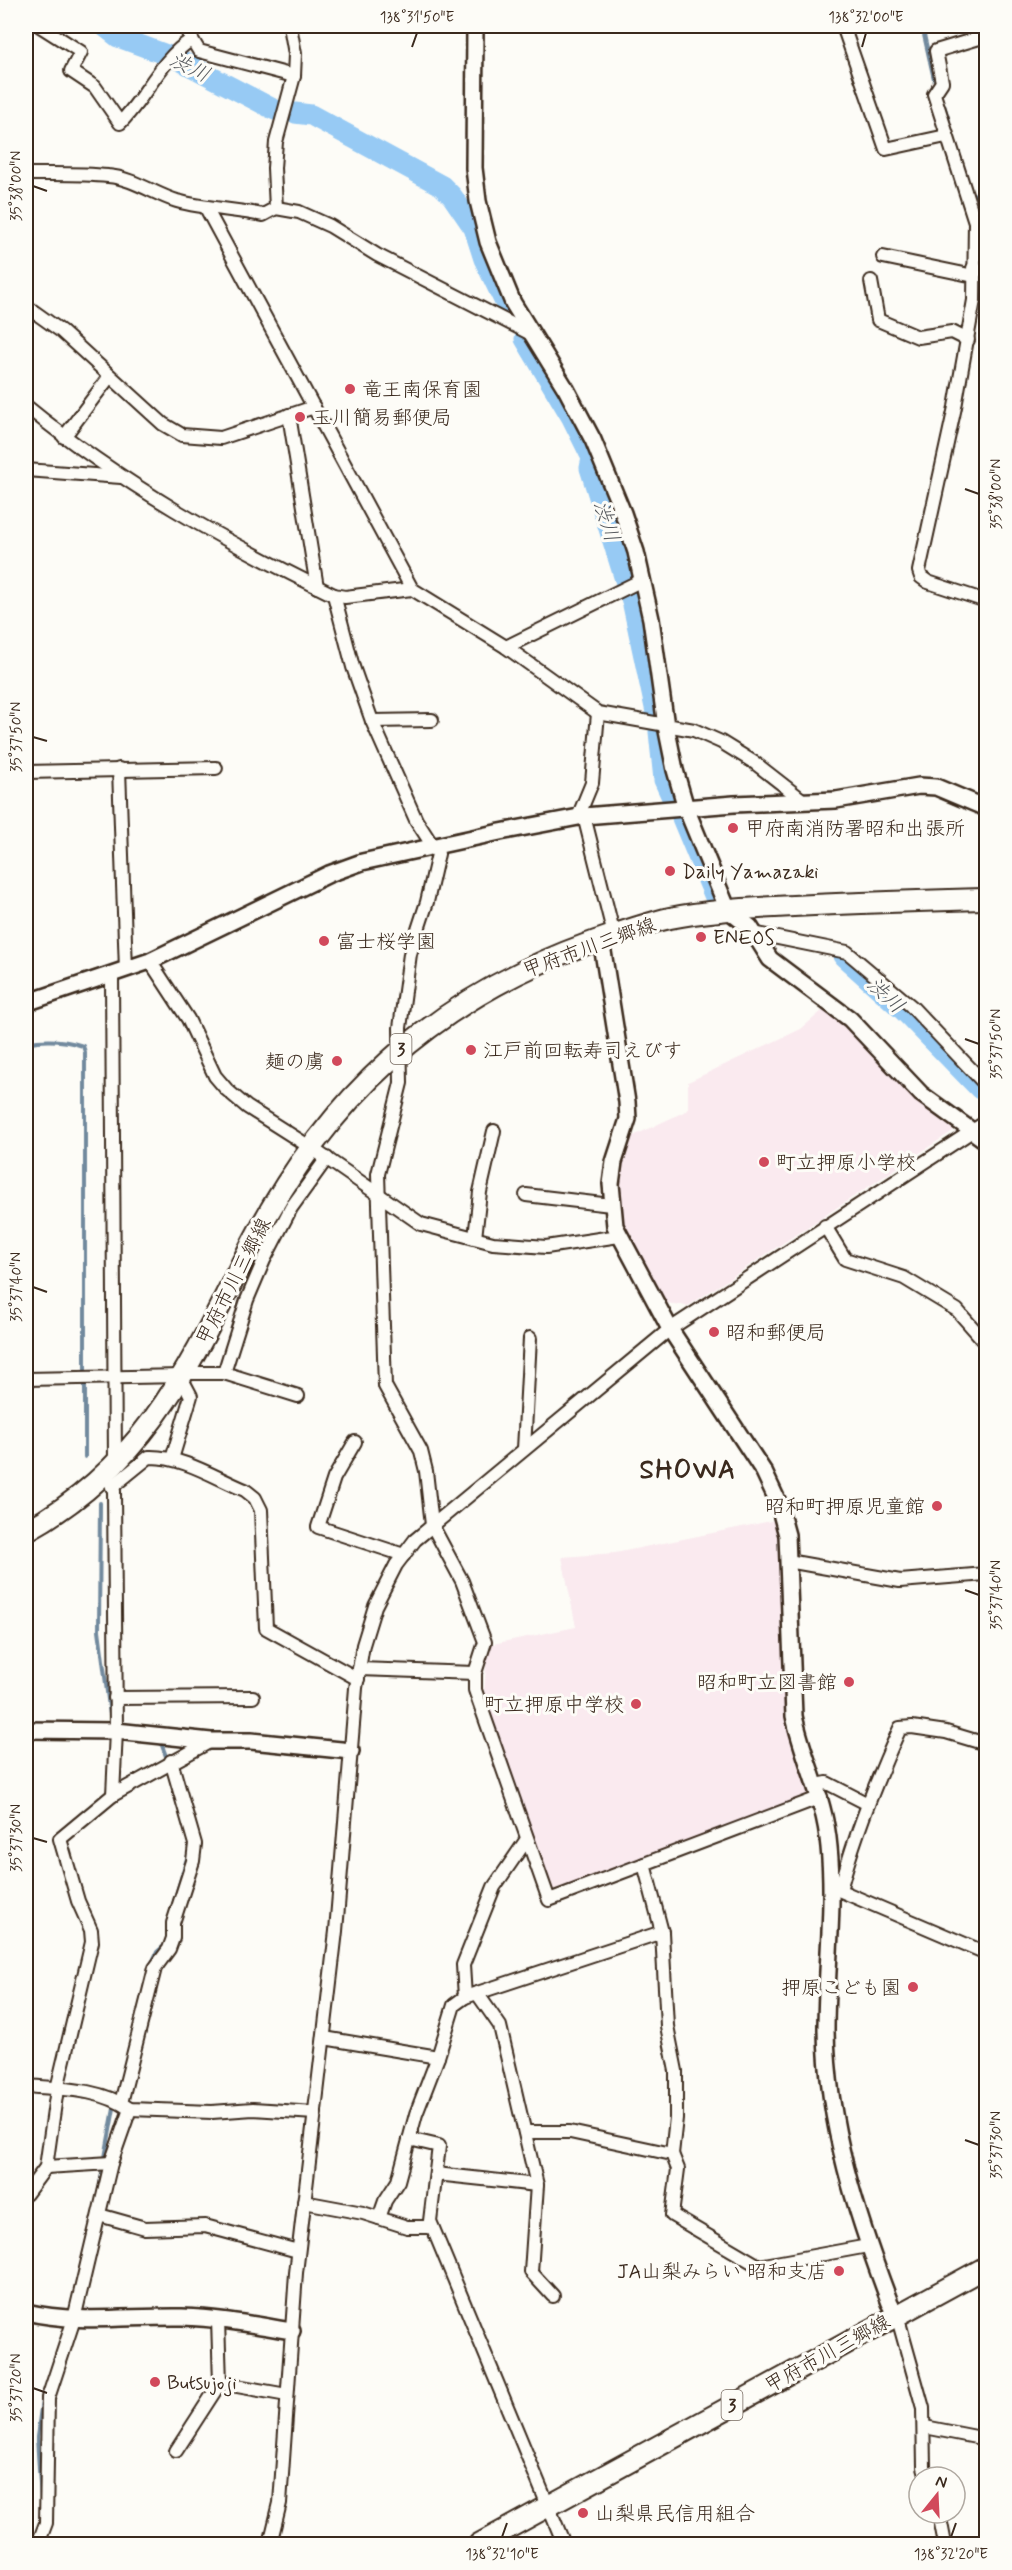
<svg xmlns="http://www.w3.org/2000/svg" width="1012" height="2570" font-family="Mynerve,'Klee One',sans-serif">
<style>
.built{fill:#faeaef}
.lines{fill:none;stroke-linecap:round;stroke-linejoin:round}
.stream{stroke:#728a9e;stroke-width:4}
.river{stroke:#97caf4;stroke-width:21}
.minor-casing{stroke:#3b2a1e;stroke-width:16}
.tertiary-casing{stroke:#3b2a1e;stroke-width:20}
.primary-casing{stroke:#3b2a1e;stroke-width:24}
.minor{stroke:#fdfcf7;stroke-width:12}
.tertiary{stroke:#fdfcf7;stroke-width:15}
.primary{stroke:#fdfcf7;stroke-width:20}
.ticks{fill:none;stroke:#3b2a1e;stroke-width:2}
.poi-dot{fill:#d1495b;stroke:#fdfcf7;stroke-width:2}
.labels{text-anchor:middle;stroke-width:6;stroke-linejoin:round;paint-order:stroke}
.shield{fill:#fdfcf7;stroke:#75695f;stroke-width:1.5}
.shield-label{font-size:18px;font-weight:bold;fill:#3b2a1e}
.poi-label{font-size:20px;fill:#3b2a1e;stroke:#fdfcf7;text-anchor:start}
.street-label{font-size:20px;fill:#3b2a1e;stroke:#fdfcf7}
.water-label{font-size:21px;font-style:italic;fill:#575a5e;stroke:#fdfcf7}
.district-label{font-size:26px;font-weight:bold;letter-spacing:1.5px;fill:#3b2a1e;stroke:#fdfcf7}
.neatline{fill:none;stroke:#3b2a1e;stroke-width:2}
.ticks-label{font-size:15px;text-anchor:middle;fill:#3b2a1e}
</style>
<rect width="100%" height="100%" fill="#fdfcf7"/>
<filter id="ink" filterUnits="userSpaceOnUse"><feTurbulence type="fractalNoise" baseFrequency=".0167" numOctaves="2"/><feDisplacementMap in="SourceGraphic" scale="12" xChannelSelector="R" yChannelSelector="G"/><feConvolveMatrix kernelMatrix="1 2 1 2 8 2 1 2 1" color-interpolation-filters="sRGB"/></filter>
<g filter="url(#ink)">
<g class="built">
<polygon points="830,1004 951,1119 953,1131 688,1306 666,1303 625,1227 619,1210 617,1187 629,1138 688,1110 688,1082 801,1029"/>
<polygon points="776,1520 787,1716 813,1795 557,1893 553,1892 493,1733 484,1693 488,1645 576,1627 562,1557 615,1553"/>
</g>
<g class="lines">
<g class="stream">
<polyline points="922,26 934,79"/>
<polyline points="944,105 949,121"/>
<polyline points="969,192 986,200"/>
<path d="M 26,1043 C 45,1039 64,1040 83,1046 L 85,1052 L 85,1457"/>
<polyline points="100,1503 99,1630 110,1715"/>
<polyline points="160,1740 167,1759"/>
<polyline points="171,1911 188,1855"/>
<polyline points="151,1965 157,1952 165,1945"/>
<polyline points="99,2190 115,2103"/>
<polyline points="41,2500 37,2437 43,2394"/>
</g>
<g class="river">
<polyline points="104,26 118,37 175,58 275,110"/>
<polyline points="295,113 311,115 442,186 452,196 474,228 484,259 511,315"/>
<polyline points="525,339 572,418 592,458 590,468 633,605 657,717"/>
<polyline points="659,732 664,780 674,802"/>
<polyline points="682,818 717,902"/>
<polyline points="843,956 904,1011 980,1089 986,1090"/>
</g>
<defs>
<g id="minor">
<path d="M 40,26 L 81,52 L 71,71 L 95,87 L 120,123 C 146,97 160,60 191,40"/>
<polyline points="184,26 199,51 294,76"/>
<polyline points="843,26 886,149 946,136"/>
<polyline points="982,26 986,36 936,51 942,82 934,94 975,222 974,300 955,407 919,571 921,577 928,582 986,601"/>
<path d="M 26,174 C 53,174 81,173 108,176 C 133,178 154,194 177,201 C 206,209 235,209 263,215 L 276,208 L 299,212 L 330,226 L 377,255 L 533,335"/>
<polyline points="206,208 412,589"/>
<polyline points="276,208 274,168 276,142 294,76 295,54 290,26"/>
<polyline points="883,257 974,276"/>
<polyline points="973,268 986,271"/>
<polyline points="871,281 878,320 918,337 952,332 968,340"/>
<polyline points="26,306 61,331 163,424 182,435 221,438 314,407"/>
<path d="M 26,406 C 120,483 225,542 334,595 L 345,597 L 412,589 L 506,647 L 598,713 L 694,730 L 721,742 L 755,763 L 805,802"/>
<polyline points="289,415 317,587"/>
<polyline points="64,437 110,376"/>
<polyline points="26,470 121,477"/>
<polyline points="334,595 353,667 372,721 416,820 438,854 427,902 410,954 400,1028 401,1083 378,1174 385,1386 421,1451 426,1471 432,1525 462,1581 485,1642 475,1673 475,1690 549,1900 821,1797"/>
<polyline points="506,647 642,580"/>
<polyline points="372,721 432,720"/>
<polyline points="119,769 126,970"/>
<polyline points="26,772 216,768"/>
<polyline points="584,816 614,935"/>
<polyline points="578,817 592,783 598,713"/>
<polyline points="753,933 847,952 911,1006 986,1085"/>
<polyline points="150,961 188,1019 215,1076 227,1090 247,1107 310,1147 421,1224 493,1243 546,1247 619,1236"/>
<polyline points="112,975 115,1463"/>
<polyline points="526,1195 611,1205"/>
<polyline points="825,1226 845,1259 904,1278 957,1310 986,1343"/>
<polyline points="475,1238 480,1192 494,1131"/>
<polyline points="185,1373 224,1373 298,1396"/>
<polyline points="224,1373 247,1300 264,1260 291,1208 327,1158"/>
<polyline points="26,1379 183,1376"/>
<polyline points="355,1442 334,1478 318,1527 404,1555"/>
<polyline points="524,1449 530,1338"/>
<polyline points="172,1459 191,1396 182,1379"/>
<polyline points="110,1480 114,1491 116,1731 113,1795"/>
<path d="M 112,1487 L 149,1457 C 182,1456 216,1478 245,1490 L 255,1498 L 261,1510 L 266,1628 L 358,1679"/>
<polyline points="788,1561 900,1581 986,1574"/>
<polyline points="359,1669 475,1673"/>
<polyline points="115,1698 253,1697"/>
<polyline points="816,1785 827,1783 868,1804"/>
<polyline points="644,1864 662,1932 667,2026 676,2071 676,2118 672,2154"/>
<polyline points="834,1888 986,1953"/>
<path d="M 840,1890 C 855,1834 876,1781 900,1728 L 912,1727 L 946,1732 L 986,1744"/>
<polyline points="477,1993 500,2026 537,2185 531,2272 553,2296"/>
<polyline points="465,1997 463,1965 494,1887 527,1839"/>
<polyline points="324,2038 438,2057"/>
<path d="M 26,2086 C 61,2089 100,2088 130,2109 L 212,2112 L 253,2109 L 315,2113"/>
<polyline points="121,2103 155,1968 169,1949 173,1938 173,1923 193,1861 195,1844 171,1761"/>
<polyline points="525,2132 570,2132 672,2154 678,2169 672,2215 759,2266 868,2246"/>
<polyline points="409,2139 439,2146 430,2221 564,2544"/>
<polyline points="46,2167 111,2163"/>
<polyline points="436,2174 537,2185"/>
<polyline points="26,2194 46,2167 57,2089 92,1942 91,1930 78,1901 60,1839 113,1795 211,1741"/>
<polyline points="304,2202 363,2213 407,2227 432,2227"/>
<polyline points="99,2215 145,2228 205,2226 298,2251"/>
<polyline points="379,2218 385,2201 398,2181 416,2114 438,2057 454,2005 465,1997 662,1932"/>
<polyline points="897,2315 923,2408 924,2467 927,2477"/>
<polyline points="220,2383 287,2395"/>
<polyline points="925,2427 986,2439"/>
<polyline points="176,2451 220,2383 218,2320"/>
<polyline points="939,2513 945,2544"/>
<polyline points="38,2544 46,2523 48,2398 74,2319 111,2163 130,2109"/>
<polyline points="270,2544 280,2503 296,2273 336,1931 356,1688 363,1645 375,1606 396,1565 415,1540 670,1329 986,1122"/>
</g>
<g id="tertiary">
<polyline points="475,26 474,168 478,201 488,242 513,303 566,389 593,440 623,513 636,552 651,619 666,726 675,770 686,808 728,910 750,927 770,959 850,1019 921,1094 986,1141"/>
<path d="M 601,939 L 627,1102 L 628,1119 L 614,1162 L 611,1184 L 615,1226 L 670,1329 L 764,1472 L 778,1502 L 787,1535 L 794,1716 C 804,1762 825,1799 829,1847 C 835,1907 826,1969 826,2030 C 827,2124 857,2216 890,2303 L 897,2315"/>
<polyline points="26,1003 150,961 329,874 362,862 500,832 584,816 734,804 836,800 919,786 936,787 986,808"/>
<polyline points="26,1730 116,1731 211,1741 251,1741 351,1751"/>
<path d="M 26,2312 C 77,2324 129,2316 182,2317 C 219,2318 255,2325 292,2331"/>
</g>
<g id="primary">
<path d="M 26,1531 C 148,1464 192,1361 252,1243 C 327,1098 433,1000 587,944 C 614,935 642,924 670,918 C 704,911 740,909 775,907 C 845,903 916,901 986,899"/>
<polyline points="479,2544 986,2267"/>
</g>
</defs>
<use href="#minor" class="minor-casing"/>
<use href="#tertiary" class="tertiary-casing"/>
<use href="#primary" class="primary-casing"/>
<use href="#minor" class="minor"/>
<use href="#tertiary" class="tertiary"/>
<use href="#primary" class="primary"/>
</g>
</g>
<path class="ticks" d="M 412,47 L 417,33M 862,47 L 866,33M 33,186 L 47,191M 965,489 L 979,494M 33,737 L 47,741M 965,1039 L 979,1044M 33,1287 L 47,1292M 965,1590 L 979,1595M 33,1838 L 47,1842M 965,2140 L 979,2145M 33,2388 L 47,2393M 502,2537 L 507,2523M 951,2537 L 956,2523"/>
<g class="poi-dot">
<circle cx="350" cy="389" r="6"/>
<circle cx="300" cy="417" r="6"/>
<circle cx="733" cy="828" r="6"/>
<circle cx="670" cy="871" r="6"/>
<circle cx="701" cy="937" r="6"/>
<circle cx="324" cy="941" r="6"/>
<circle cx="471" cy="1050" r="6"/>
<circle cx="337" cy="1061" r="6"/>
<circle cx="764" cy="1162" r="6"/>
<circle cx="714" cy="1332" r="6"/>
<circle cx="937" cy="1506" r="6"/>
<circle cx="849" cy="1682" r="6"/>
<circle cx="636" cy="1704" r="6"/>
<circle cx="913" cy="1987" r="6"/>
<circle cx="839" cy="2271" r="6"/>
<circle cx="155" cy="2382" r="6"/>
<circle cx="583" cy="2513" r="6"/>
</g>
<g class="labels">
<g class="shield">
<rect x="390.5" y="1034" width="21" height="30" rx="4.5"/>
<rect x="721.5" y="2390" width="21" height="30" rx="4.5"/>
</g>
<g class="shield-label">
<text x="401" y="1055">3</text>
<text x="732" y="2411">3</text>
</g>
<g class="poi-label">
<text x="362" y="396">竜王南保育園</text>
<text x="312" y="424">玉川簡易郵便局</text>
<text x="745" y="835">甲府南消防署昭和出張所</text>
<text x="682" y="878">Daily Yamazaki</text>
<text x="713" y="944">ENEOS</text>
<text x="336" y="948">富士桜学園</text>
<text x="483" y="1057">江戸前回転寿司えびす</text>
<text x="325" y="1068" text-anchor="end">麺の虜</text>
<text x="776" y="1169">町立押原小学校</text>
<text x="726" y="1339">昭和郵便局</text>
<text x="925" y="1513" text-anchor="end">昭和町押原児童館</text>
<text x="837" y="1689" text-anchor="end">昭和町立図書館</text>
<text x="624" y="1711" text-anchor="end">町立押原中学校</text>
<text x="901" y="1994" text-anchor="end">押原こども園</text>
<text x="827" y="2278" text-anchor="end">JA山梨みらい 昭和支店</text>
<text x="167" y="2389">Butsujoji</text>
<text x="595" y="2520">山梨県民信用組合</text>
</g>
<g class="street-label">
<text transform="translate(589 947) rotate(-20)" y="7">甲府市川三郷線</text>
<text transform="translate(233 1281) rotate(-63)" y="7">甲府市川三郷線</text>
<text transform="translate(827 2353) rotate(-29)" y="7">甲府市川三郷線</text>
</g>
<g class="water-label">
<text transform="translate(190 67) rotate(26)" y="7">渋川</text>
<text transform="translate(607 521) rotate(72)" y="7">渋川</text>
<text transform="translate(886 995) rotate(43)" y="7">渋川</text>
</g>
<g class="district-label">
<text x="688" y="1478">SHOWA</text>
</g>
</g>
<rect width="1012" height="2570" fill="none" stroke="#fdfcf7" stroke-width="66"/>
<g transform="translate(937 2495) rotate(18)"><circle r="28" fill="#fdfcf7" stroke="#afa8a0" stroke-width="1.5"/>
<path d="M0-4.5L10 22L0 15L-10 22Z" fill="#d1495b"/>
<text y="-9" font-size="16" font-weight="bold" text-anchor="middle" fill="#3b2a1e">N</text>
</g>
<rect x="33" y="33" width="946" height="2504" class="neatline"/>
<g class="ticks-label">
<text x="417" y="22">138°31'50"E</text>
<text x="866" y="22">138°32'00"E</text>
<text transform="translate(16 186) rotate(-90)" y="5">35°38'00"N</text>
<text transform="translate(996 494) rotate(-90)" y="5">35°38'00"N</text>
<text transform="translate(16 737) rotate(-90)" y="5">35°37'50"N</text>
<text transform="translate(996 1044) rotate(-90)" y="5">35°37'50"N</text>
<text transform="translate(16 1287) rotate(-90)" y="5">35°37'40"N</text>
<text transform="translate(996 1595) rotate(-90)" y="5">35°37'40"N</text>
<text transform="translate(16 1838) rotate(-90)" y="5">35°37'30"N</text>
<text transform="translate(996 2145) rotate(-90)" y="5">35°37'30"N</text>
<text transform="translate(16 2388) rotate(-90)" y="5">35°37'20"N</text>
<text x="502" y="2559">138°32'10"E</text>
<text x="951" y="2559">138°32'20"E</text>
</g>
</svg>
